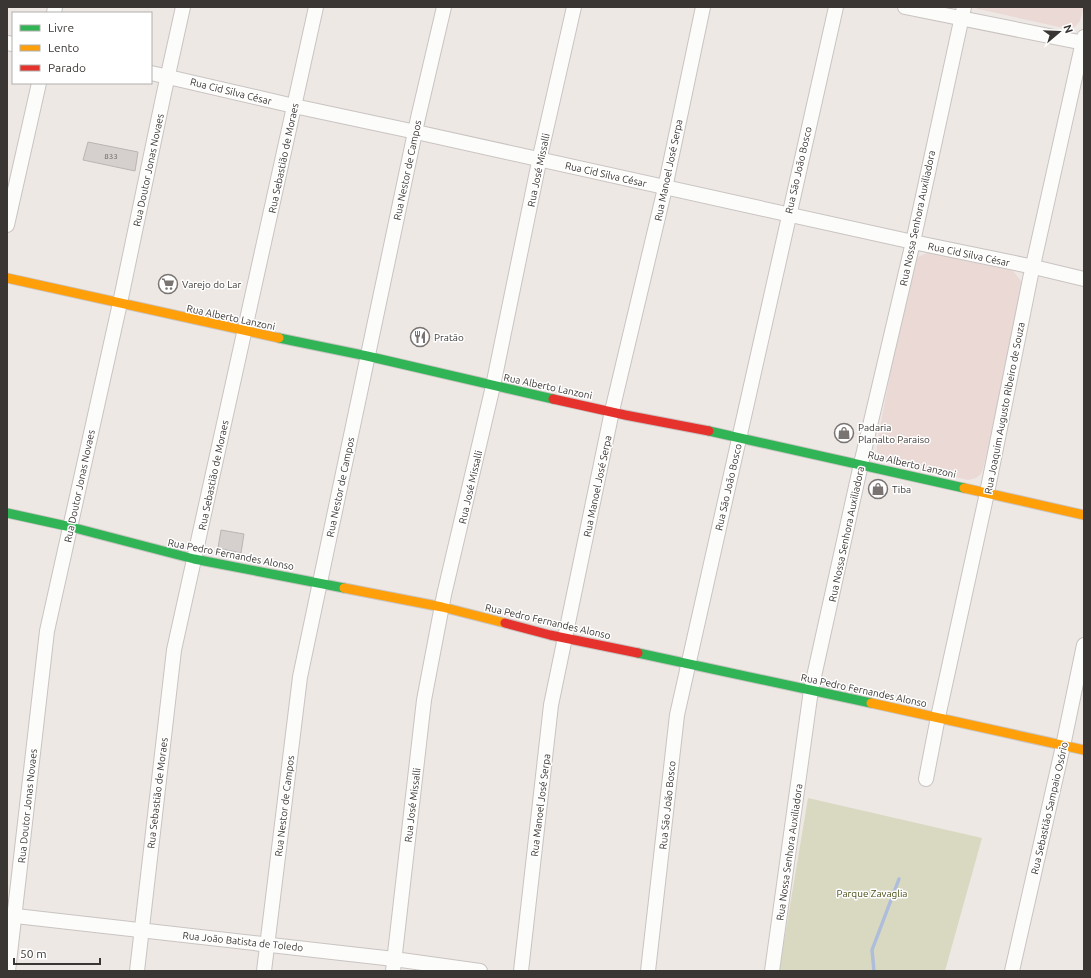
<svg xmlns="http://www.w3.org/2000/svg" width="1091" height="978" font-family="Ubuntu,sans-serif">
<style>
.industrial{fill:#ead9d5}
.green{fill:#d9d9c2}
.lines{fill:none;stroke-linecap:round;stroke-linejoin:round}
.stream{stroke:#aebeda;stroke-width:3.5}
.building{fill:#d5d0ce;stroke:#bab5b4}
.street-casing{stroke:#c9c4c2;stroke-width:16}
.fast-casing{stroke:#c9c4c2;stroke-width:11}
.slow-casing{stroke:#c9c4c2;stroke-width:11}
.jam-casing{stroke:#c9c4c2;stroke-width:11}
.street{stroke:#fcfcfb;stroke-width:14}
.fast{stroke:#30b455;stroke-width:9}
.slow{stroke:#ff9f0a;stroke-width:9}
.jam{stroke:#e5322d;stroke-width:9}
.labels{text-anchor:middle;stroke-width:3;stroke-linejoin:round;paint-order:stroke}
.number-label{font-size:8px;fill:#615c5a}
.street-label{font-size:10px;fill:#3a3633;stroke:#fff}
.poi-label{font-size:10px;fill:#3a3633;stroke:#fff;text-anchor:start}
.park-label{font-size:10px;fill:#484d15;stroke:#fff}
</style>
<rect width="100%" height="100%" fill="#eee8e5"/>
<g class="industrial">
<polygon points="976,7 1084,7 1080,21 1074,28 1068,29 983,10 977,9"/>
<polygon points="927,253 932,253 1013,271 1022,282 1024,289 983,469 981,474 976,478 968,480 881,459 877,451 877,443 911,265 915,258"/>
</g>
<polygon class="green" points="808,798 982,838 945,971 779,971"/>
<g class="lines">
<polyline class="stream" points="874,971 872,950 899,879"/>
</g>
<g class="building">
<polygon points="88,142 138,152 135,171 83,160"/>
<polygon points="221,530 244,534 241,553 218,548"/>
</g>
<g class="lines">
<defs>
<g id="street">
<polyline points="905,7 1084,43"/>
<polyline points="54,13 55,7"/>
<polyline points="7,43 13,44"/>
<polyline points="151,73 294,106 416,132 913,242 1034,267 1084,279"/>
<polyline points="7,225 39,83"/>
<polyline points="926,779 938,717 987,493 1030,279 1084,37"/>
<polyline points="7,915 394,959 480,971"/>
<polyline points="8,971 47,631 120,303 164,93 183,7"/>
<polyline points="137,971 174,650 316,7"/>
<polyline points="264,971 300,677 418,118 444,7"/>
<polyline points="393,971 424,700 444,595 493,386 541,152 574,7"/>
<polyline points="521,971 551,705 612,411 665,188 703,7"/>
<polyline points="648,971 677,715 836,7"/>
<polyline points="772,971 811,690 861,464 913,242 964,7"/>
<polyline points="1012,971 1063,746 1084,645"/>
</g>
<g id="fast">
<polyline points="279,338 367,356 553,399"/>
<polyline points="709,431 964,488"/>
<polyline points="7,513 71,527 194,559 344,588"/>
<polyline points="638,653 871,703"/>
</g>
<g id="slow">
<polyline points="7,278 279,338"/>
<polyline points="964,488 1084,515"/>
<polyline points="344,588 442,607 505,623"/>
<polyline points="871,703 1084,750"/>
</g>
<g id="jam">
<polyline points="553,399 625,415 709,431"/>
<polyline points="505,623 550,635 638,653"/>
</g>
</defs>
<use href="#street" class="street-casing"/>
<use href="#fast" class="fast-casing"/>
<use href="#slow" class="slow-casing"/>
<use href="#jam" class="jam-casing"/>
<use href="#street" class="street"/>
<use href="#fast" class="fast"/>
<use href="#slow" class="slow"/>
<use href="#jam" class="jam"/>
</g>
<defs>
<symbol id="supermarket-ring" viewBox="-11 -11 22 22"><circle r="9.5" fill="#fff" stroke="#797471" stroke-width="1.5"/><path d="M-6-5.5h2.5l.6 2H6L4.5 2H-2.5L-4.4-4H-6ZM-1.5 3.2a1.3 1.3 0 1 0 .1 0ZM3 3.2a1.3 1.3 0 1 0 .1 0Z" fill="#797471"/></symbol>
<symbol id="restaurant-ring" viewBox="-11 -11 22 22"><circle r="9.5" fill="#fff" stroke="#797471" stroke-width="1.5"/><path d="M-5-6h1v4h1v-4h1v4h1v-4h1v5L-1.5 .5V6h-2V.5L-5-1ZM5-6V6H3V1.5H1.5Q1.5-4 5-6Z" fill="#797471"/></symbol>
<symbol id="shop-ring" viewBox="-11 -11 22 22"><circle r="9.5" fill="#fff" stroke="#797471" stroke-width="1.5"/><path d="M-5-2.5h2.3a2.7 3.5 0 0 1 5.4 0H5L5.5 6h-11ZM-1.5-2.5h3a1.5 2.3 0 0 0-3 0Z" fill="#797471"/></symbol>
</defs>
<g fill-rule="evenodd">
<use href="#supermarket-ring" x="157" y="273" width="22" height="22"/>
<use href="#restaurant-ring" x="409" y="326" width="22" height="22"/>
<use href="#shop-ring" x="833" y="422" width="22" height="22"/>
<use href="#shop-ring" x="867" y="478" width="22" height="22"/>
</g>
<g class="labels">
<g class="number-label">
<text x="111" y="159">833</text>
</g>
<g class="street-label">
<text transform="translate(231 91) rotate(14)" y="4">Rua Cid Silva César</text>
<text transform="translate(283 158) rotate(-78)" y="4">Rua Sebastião de Moraes</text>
<text transform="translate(148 170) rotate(-78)" y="4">Rua Doutor Jonas Novaes</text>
<text transform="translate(407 170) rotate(-78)" y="4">Rua Nestor de Campos</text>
<text transform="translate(538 170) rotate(-78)" y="4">Rua José Missalli</text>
<text transform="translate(668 170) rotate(-78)" y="4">Rua Manoel José Serpa</text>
<text transform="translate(798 170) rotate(-77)" y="4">Rua São João Bosco</text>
<text transform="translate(606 174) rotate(13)" y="4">Rua Cid Silva César</text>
<text transform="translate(917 218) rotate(-78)" y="4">Rua Nossa Senhora Auxiliadora</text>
<text transform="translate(969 254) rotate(12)" y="4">Rua Cid Silva César</text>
<text transform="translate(231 317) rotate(12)" y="4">Rua Alberto Lanzoni</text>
<text transform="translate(548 386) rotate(12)" y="4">Rua Alberto Lanzoni</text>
<text transform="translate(1004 408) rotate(-79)" y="4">Rua Joaquim Augusto Ribeiro de Souza</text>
<text transform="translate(912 464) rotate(13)" y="4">Rua Alberto Lanzoni</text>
<text transform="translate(213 475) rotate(-78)" y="4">Rua Sebastião de Moraes</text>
<text transform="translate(79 486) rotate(-78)" y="4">Rua Doutor Jonas Novaes</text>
<text transform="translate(597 486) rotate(-78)" y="4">Rua Manoel José Serpa</text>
<text transform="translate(340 487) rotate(-78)" y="4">Rua Nestor de Campos</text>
<text transform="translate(470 487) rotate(-77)" y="4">Rua José Missalli</text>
<text transform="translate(728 487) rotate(-77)" y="4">Rua São João Bosco</text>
<text transform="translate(846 534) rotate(-78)" y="4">Rua Nossa Senhora Auxiliadora</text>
<text transform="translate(231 554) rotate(11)" y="4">Rua Pedro Fernandes Alonso</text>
<text transform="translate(548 621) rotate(13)" y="4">Rua Pedro Fernandes Alonso</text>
<text transform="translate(864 690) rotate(12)" y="4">Rua Pedro Fernandes Alonso</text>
<text transform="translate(157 793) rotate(-83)" y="4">Rua Sebastião de Moraes</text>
<text transform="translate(412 805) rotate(-83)" y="4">Rua José Missalli</text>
<text transform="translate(540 805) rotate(-83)" y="4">Rua Manoel José Serpa</text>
<text transform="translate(667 805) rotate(-84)" y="4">Rua São João Bosco</text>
<text transform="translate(27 806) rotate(-84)" y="4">Rua Doutor Jonas Novaes</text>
<text transform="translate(284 806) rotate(-83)" y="4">Rua Nestor de Campos</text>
<text transform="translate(1049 808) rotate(-77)" y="4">Rua Sebastião Sampaio Osório</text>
<text transform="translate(789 852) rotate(-82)" y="4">Rua Nossa Senhora Auxiliadora</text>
<text transform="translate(243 941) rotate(6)" y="4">Rua João Batista de Toledo</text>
</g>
<g class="poi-label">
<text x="182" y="288">Varejo do Lar</text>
<text x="434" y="341">Pratão</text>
<text x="858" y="431">Padaria<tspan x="858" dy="12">Planalto Paraiso</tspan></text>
<text x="892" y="493">Tiba</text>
</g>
<g class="park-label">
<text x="872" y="897">Parque Zavaglia</text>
</g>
</g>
<rect width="1091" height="978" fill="none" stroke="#3a3633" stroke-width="16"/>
<rect x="12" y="12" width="140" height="72" fill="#ffffff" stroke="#b0afad"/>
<rect x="20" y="25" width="20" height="6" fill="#30b455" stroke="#b0afad"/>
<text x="48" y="32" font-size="12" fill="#3a3633">Livre</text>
<rect x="20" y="45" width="20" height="6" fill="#ff9f0a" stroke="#b0afad"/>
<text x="48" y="52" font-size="12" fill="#3a3633">Lento</text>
<rect x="20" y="65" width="20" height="6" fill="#e5322d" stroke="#b0afad"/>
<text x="48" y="72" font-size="12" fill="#3a3633">Parado</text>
<g transform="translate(1059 32) rotate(71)" stroke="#ffffff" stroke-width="3" paint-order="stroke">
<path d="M0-3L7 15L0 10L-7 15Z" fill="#3a3633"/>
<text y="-6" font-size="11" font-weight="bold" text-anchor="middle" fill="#3a3633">N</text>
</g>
<path d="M14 958v6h86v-6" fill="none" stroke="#3a3633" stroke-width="2"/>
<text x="20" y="958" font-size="12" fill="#3a3633" stroke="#ffffff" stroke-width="3" paint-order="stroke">50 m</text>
</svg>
